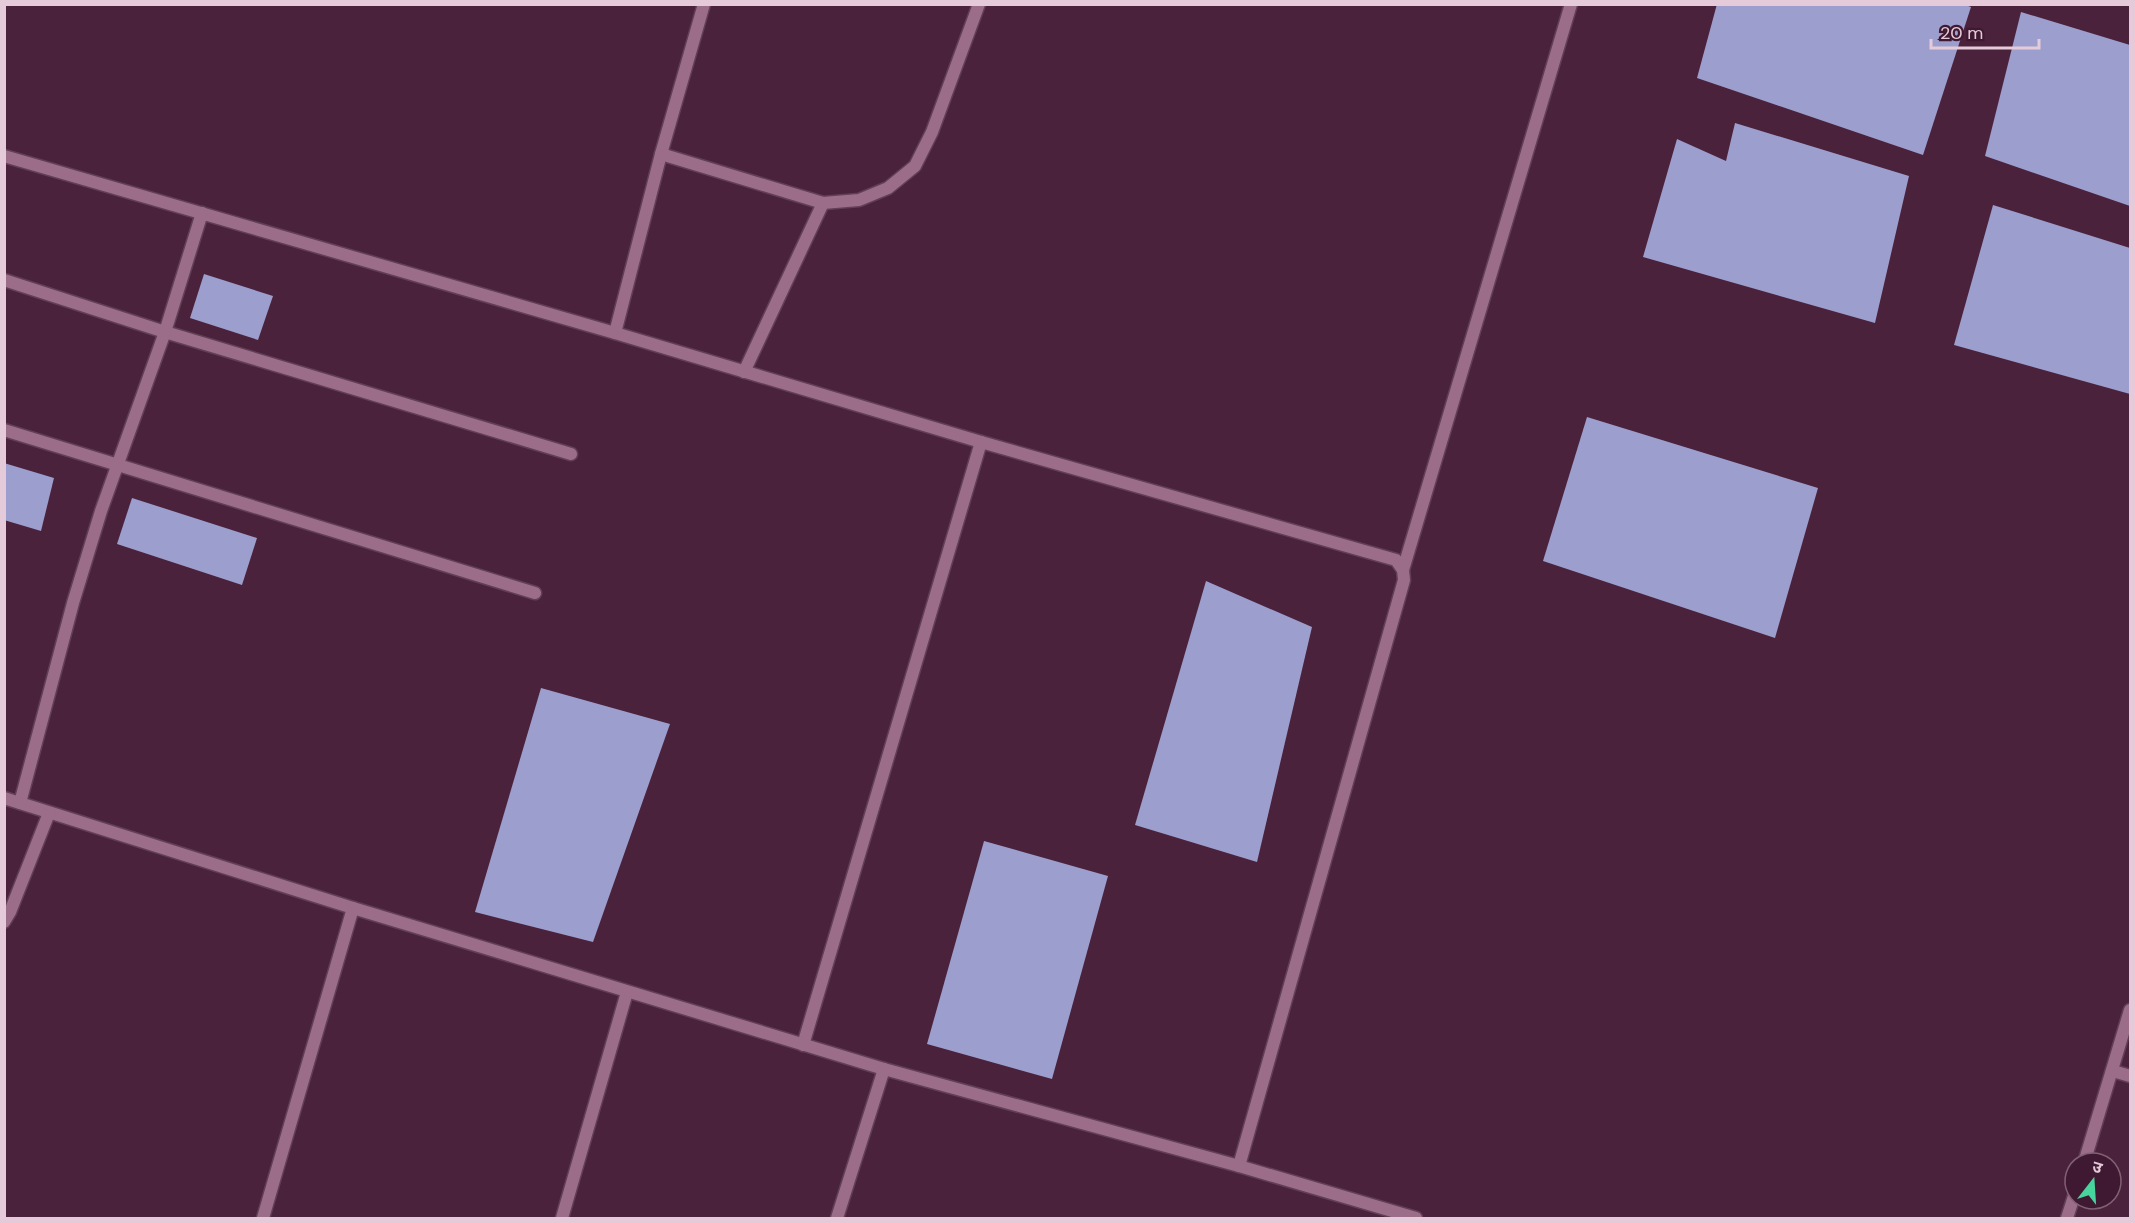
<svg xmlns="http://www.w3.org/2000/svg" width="2135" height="1223" font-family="'DM Sans','Noto Sans Devanagari',sans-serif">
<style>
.building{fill:#9c9ece}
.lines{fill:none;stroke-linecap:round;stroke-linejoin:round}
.service-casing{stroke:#613f55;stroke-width:15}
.minor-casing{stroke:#613f55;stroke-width:15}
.service{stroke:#9b6d88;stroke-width:12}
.minor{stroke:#9b6d88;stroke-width:12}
</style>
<rect width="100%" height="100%" fill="#4a223b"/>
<g class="building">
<polygon points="1717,4 1963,4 1971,7 1923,155 1697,78"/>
<polygon points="2021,12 2130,45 2130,206 1985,156"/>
<polygon points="1735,123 1909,176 1875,323 1643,257 1677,139 1726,161"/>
<polygon points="1993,205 2130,248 2130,394 1954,345"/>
<polygon points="204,274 273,296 258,340 190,318"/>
<polygon points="1587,417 1818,488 1775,638 1543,561"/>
<polygon points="4,463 54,478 41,531 4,520"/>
<polygon points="132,498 257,538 242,585 117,544"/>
<polygon points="1206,581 1312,627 1257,862 1135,825"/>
<polygon points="541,688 670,724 593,942 475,912"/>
<polygon points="984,841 1108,876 1052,1079 927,1044"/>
</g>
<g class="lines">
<defs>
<g id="service">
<polyline points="661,154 823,203 859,200 888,188 915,166 932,132 979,4"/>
<polyline points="744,372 823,203"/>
<polyline points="1403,570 1571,4"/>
<polyline points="803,1045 981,442"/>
<polyline points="2113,1071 2130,1076"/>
</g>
<g id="minor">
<polyline points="4,156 615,333 981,442 1396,560 1403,570 1404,580 1239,1166"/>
<polyline points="4,280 165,332 571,454"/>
<polyline points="615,333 661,154 704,4"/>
<polyline points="4,430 535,593"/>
<polyline points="4,798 353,908 884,1069 1239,1166 1416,1218"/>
<polyline points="20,803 73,603 101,511 165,332 202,213"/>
<polyline points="4,922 10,912 49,813"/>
<polyline points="2084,1163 2130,1010"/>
<polyline points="263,1218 353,908"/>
<polyline points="562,1218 627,992"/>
<polyline points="837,1218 884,1069"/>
<polyline points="2067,1218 2075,1193"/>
</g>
</defs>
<use href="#service" class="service-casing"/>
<use href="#minor" class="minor-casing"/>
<use href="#service" class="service"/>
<use href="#minor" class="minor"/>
</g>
<rect width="2135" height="1223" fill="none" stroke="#e5cbd9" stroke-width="12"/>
<g transform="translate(2093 1181) rotate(17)"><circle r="28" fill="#3f1831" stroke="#816074" stroke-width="1.5"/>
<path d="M0-4.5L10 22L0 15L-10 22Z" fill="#48d49d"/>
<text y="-9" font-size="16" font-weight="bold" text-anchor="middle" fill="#e5cbd9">उ</text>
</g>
<path d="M1931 39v9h108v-9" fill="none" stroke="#e5cbd9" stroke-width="3"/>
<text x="1940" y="39" font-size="18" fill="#e5cbd9" stroke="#3f1831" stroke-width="4.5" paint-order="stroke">20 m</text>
</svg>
